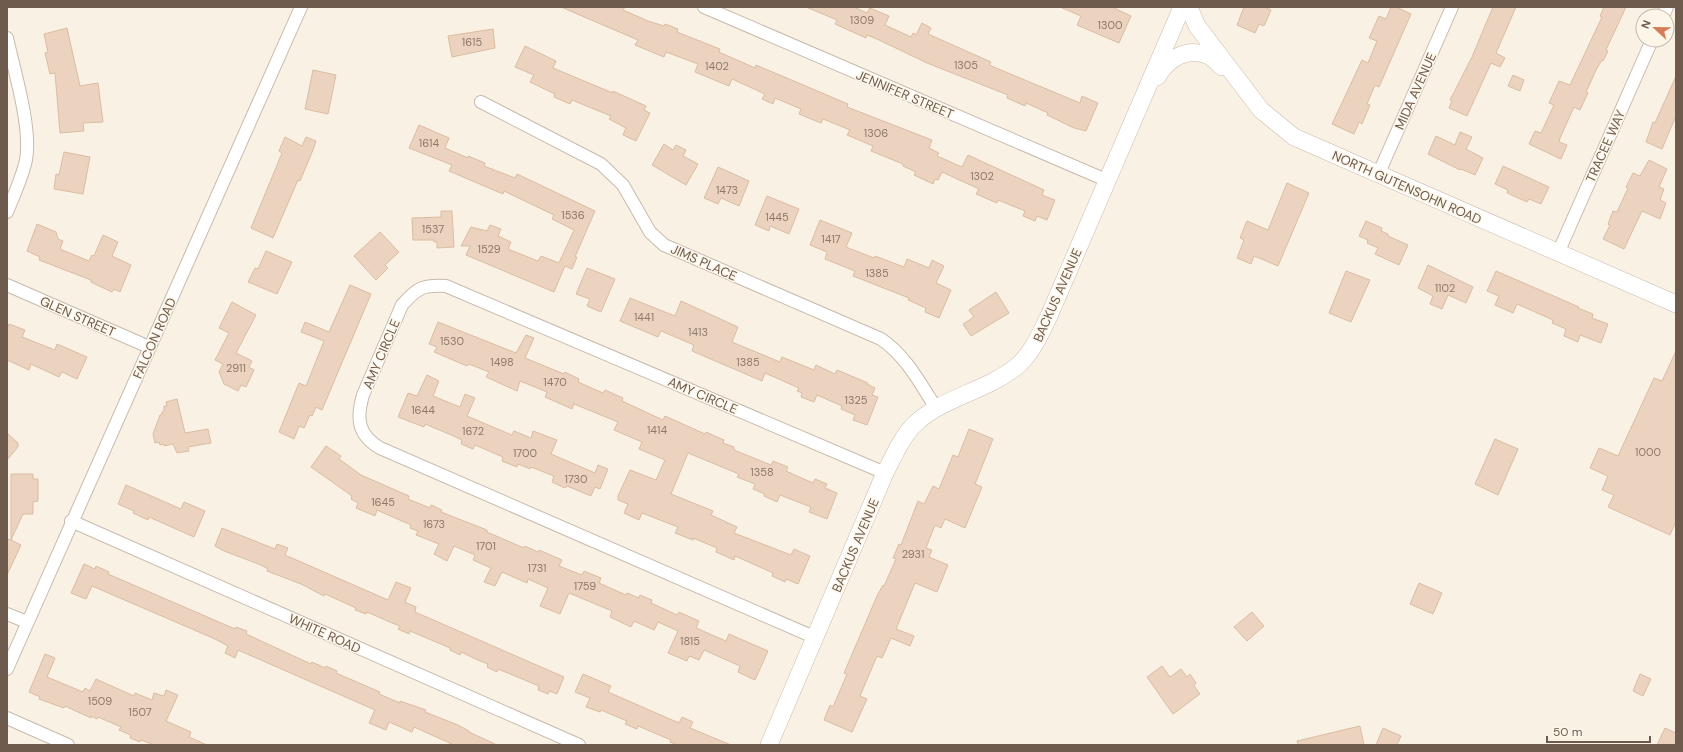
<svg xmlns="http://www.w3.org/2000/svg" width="1683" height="752" font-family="'DM Sans',sans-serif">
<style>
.building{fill:#ebd3bf;stroke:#dbbca1}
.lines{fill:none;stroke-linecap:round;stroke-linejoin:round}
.street-casing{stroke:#c8baac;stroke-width:14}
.secondary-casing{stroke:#cbbbab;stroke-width:18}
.street{stroke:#fff;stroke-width:12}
.secondary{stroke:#fff;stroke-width:17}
.labels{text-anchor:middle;stroke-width:3;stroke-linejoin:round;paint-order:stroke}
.number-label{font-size:11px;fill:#8d796a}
.street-label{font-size:13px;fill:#6e5b4d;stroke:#fcf6e9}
</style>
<rect width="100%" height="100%" fill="#f9f2e4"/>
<g class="building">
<polygon points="561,7 625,7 623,10 648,21 664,26 665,24 678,29 677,32 720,49 719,52 755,68 756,65 848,104 847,107 932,140 929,148 939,153 937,156 962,167 968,155 1044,190 1042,195 1055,200 1047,220 1037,216 1035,221 1023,216 1025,211 998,200 997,203 976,194 979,189 942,172 938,180 935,179 933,184 914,175 916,172 903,166 903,164 871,151 873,146 847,135 850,130 823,119 821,123 799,114 801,109 775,98 773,104 762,99 765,94 732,79 729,86 695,72 698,64 666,52 664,57 635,45 638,40"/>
<polygon points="806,7 854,7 867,13 870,8 889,16 885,25 911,37 913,33 916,35 922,23 931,28 928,34 991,62 989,65 1080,103 1082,96 1098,103 1086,131 1074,128 1047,115 1048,113 1026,103 1025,106 1007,98 1008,95 927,63 879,40 867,35 866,38 835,24 837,20"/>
<polygon points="1060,7 1112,7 1131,16 1119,43 1077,25 1081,16"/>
<polygon points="1244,7 1264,7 1271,10 1264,26 1259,24 1255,33 1237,25"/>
<polygon points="1391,7 1396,7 1411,14 1379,87 1375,85 1367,104 1370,105 1362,124 1359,122 1354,134 1332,124 1362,60 1368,63 1377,41 1369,38 1379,16 1386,19"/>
<polygon points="1493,7 1516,7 1496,53 1505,58 1500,67 1491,63 1467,116 1449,108 1452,101 1450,100 1472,57"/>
<polygon points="1604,7 1626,7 1606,50 1608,51 1603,61 1602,60 1597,68 1586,92 1588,93 1580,110 1574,107 1560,138 1559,142 1567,145 1561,159 1529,144 1535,131 1541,133 1554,105 1549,103 1559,81 1570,85 1602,17 1600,16"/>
<polygon points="67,28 80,86 98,83 103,122 83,123 84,131 60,133 55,73 50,74 45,53 48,52 44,34"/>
<polygon points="493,29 495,48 452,57 448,36"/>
<polygon points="525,46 556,61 553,68 613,93 613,91 646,106 644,110 650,113 636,141 623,135 626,128 609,119 611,116 572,100 570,104 554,97 555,94 530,82 534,75 515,67"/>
<polygon points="313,70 336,75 328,114 305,109"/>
<polygon points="1513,75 1524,80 1520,91 1508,86"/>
<polygon points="1676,76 1676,116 1662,149 1646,142 1653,122 1655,123"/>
<polygon points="419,125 449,138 445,148 468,158 468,156 485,163 484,166 515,178 517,174 595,211 575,257 577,257 572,269 565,266 554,292 466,255 470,246 461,246 471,227 487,231 490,225 501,229 498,236 511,242 508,249 538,261 541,256 559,263 574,230 552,219 554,215 504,191 503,194 449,171 452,165 409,148"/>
<polygon points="1460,132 1472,137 1466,149 1483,158 1475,175 1461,169 1460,170 1428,154 1436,136 1455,145"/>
<polygon points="285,137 302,146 306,137 316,141 313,150 300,181 298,180 273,238 251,228 282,153 279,151"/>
<polygon points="664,144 673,150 676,145 686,150 683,156 698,164 686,185 652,165"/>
<polygon points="64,152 90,157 83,194 54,189 56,174 59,175"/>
<polygon points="1649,160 1667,169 1659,187 1664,189 1660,200 1666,203 1660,219 1642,211 1624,249 1603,239 1610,225 1608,224 1613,211 1617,212 1628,188 1626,187 1633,173 1640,176"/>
<polygon points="1503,166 1549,187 1541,204 1529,199 1527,202 1507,193 1508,190 1495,184"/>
<polygon points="718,167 749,181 739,206 721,198 718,204 704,198"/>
<polygon points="1287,183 1309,193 1278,266 1254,256 1251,264 1237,258 1244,240 1240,238 1247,221 1268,230"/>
<polygon points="767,196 799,209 789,234 770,226 769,231 755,225"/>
<polygon points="441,211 452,211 454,247 437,248 437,242 434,242 434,240 413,240 412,218 441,217"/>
<polygon points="820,220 852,233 846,247 874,258 875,256 904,267 907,259 929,268 932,260 944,266 936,283 951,290 939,318 925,312 926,308 908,300 909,298 853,276 855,271 825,259 827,252 810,245"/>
<polygon points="1366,221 1382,228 1381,231 1388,234 1388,236 1408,245 1399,265 1375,254 1378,248 1367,243 1368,240 1359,236"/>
<polygon points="37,224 56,232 58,239 63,241 60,249 89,261 92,255 94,256 103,235 118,242 112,256 131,265 120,292 114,289 112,292 97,285 91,282 91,280 39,260 40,257 27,251"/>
<polygon points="380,232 399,252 385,265 388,268 376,280 354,256"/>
<polygon points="266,251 292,262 277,294 248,282 255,268 258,269"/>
<polygon points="1428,265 1473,287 1466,303 1448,295 1442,309 1430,304 1433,296 1418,288"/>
<polygon points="587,268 615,279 601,312 587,306 590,299 576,294"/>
<polygon points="1346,271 1370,280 1351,322 1329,313"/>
<polygon points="1496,271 1579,307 1578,308 1593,314 1592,318 1608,324 1601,343 1580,335 1578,342 1564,336 1566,329 1552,323 1553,320 1517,304 1513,313 1495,305 1499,296 1487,291"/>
<polygon points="350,285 371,294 322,410 316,407 312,416 310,415 304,428 299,426 294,439 279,432 299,383 306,386 324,341 301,332 305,322 329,332"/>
<polygon points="996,292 1009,313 971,336 963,324 974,317 969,310"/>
<polygon points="630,298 675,316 681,301 738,327 732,342 780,362 782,357 814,370 816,365 835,374 837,370 868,383 867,384 875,388 872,395 878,397 867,425 853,420 855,415 841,409 842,406 817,395 814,402 801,397 802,393 797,391 799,388 765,373 762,381 692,351 694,345 661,331 658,337 620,321"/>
<polygon points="232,302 256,315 236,353 252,361 249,367 254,370 246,387 241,385 238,391 224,384 219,372 223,364 215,360 229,333 219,328"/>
<polygon points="438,322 516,353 526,335 534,338 525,358 564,374 565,372 579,379 578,382 603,393 605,390 623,398 622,401 663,420 665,416 705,434 706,432 724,440 723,443 734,447 734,450 771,465 773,461 788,467 786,471 813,483 815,479 827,484 825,488 837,493 827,519 809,512 811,507 780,495 777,502 764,496 765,494 753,489 755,484 737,477 739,474 688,453 671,494 713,511 711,515 737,527 734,533 791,555 794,549 810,556 798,584 786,579 785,582 772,576 773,573 735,556 734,560 716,552 717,548 693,538 693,540 675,533 678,527 642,513 639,520 624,513 628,504 618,500 618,496 630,470 656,480 665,460 639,449 642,442 614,430 618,422 574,404 572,409 545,397 547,392 520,381 517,391 486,377 489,372 469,364 467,366 434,352 437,347 429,344"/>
<polygon points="9,324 25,330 22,337 55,350 57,344 87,357 77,379 62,372 59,377 31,364 29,370 7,360 7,329"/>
<polygon points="1676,351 1676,521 1670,535 1608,507 1614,495 1602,490 1608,476 1590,468 1599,448 1618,456 1654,378 1662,381"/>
<polygon points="427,375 439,381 433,396 460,407 465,394 475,398 467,416 512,435 514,431 531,438 533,431 557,440 551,454 595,473 598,465 608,469 600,489 595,487 591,496 567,486 565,488 552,482 554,476 531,467 530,469 518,464 517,467 502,461 503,457 475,445 473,449 461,444 462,440 449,434 425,424 424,427 398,417 408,393 417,396"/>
<polygon points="177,399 185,433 208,429 211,443 188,447 189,451 177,453 173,444 164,446 163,444 160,445 159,442 155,443 153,434 160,415 162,414 162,412 164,411 164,406 167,406 166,402"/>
<polygon points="969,429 993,439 975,484 982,487 965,528 945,519 941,528 935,525 926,548 932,550 929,557 948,565 937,592 915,583 896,629 914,636 910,646 891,638 882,658 877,656 860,696 867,699 852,732 824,720 830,705 833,707 847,674 844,673 877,596 883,585 884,586 896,559 893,558 899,544 901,545 918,501 924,504 933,486 939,489 953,455 958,457"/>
<polygon points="7,433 18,443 18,447 7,460"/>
<polygon points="1495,439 1518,449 1498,495 1475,484"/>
<polygon points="326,446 341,456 339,459 361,475 409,496 408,499 430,508 431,505 442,510 441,512 487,530 487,532 524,548 525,546 538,552 539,550 562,560 559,566 582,575 584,571 601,578 599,583 626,595 627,593 639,598 640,595 652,600 651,603 677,615 679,612 699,621 696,628 726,641 729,634 768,651 755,680 738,672 740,666 704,650 699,660 689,656 687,661 668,653 678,631 658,622 654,630 634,621 631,627 610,617 612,611 569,593 560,614 540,606 548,588 528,579 527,583 502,572 495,586 484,582 491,568 473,560 475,555 454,546 447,561 434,554 439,544 416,535 418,531 410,528 411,525 377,510 375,516 356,508 358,503 351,499 352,496 311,467"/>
<polygon points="11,474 33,474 33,479 38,479 38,501 33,502 33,514 23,514 11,540 21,545 7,575 7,539 11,540"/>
<polygon points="126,485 181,509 184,502 205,511 194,537 149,517 148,520 133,513 134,511 118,504"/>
<polygon points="222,528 275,549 277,544 288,548 285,555 388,600 396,582 411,588 405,602 416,607 415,612 564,677 557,694 549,691 548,694 538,690 539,686 498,669 497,672 487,667 488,664 480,661 461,652 460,655 450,650 450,648 410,631 409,634 398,629 400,626 392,623 367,612 366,614 355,610 356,608 325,594 324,596 301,584 267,571 268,569 261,565 224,551 215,546"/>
<polygon points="84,564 95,569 96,566 109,572 108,574 235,629 236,627 247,631 246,634 311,664 312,662 325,668 326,666 337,671 336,673 380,692 379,694 400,703 400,701 426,710 425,712 458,725 469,731 469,732 497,745 454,745 414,727 412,732 389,722 386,730 369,723 375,710 238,650 235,658 225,653 228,646 215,639 92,586 86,599 71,593"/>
<polygon points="1419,583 1442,593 1433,614 1410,604"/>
<polygon points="1252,612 1264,626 1247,641 1234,627"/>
<polygon points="45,654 55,658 47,677 83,692 85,688 90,691 96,679 134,696 135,693 152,700 154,693 164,696 166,690 178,695 166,721 191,732 189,737 207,745 154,745 141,740 140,742 130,738 131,735 119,730 121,727 98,717 97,719 91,716 91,718 65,706 64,708 39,699 40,697 29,692"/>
<polygon points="1162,666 1170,677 1181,669 1187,677 1190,674 1196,683 1194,686 1200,694 1173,714 1147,677"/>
<polygon points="583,674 611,686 608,692 679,723 682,717 693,722 690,728 731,745 678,745 670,742 671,740 638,726 637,729 625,724 627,721 601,710 600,712 586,707 590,698 575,692"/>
<polygon points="1640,674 1651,679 1643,696 1633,691"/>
<polygon points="1360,726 1364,745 1298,745 1297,741"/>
<polygon points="1383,728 1401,736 1397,745 1376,745"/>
<polygon points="1665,728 1676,733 1676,745 1657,745"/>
</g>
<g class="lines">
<defs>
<g id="street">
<polyline points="704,7 1106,180"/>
<polyline points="1663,16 1667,7"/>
<path d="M 7,38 C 14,70 32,128 26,160 C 22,178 14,195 7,212"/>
<path d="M 481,102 L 601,164 L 623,185 L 650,232 L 664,245 L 881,339 C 906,356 920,383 936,408"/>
<polyline points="1378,175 1452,7"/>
<polyline points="1558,253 1652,40"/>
<polyline points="7,285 149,347"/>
<polyline points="71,521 579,745"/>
<polyline points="7,614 27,622"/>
<path d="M 816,638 L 380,448 C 358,435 356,419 363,395 L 402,305 C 418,287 423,285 446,286 L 885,473"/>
<polyline points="7,669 301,7"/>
<polyline points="7,718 68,745"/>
</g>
<g id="secondary">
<polyline points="1189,7 1197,26 1261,110 1294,137 1676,304"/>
<path d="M 1157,77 C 1168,59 1186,47 1207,55 C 1213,58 1218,63 1222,67"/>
<path d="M 769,745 L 885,473 C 894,456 902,436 916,423 C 944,397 986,391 1016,367 C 1032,354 1040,334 1049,316 L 1182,7"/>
</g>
</defs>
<use href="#street" class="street-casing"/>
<use href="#secondary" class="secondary-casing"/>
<use href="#street" class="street"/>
<use href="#secondary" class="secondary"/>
</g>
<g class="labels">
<g class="number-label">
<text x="862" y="24">1309</text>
<text x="1110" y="29">1300</text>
<text x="472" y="46">1615</text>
<text x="966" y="69">1305</text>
<text x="717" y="70">1402</text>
<text x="876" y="137">1306</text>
<text x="429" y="147">1614</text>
<text x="982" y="180">1302</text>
<text x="727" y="194">1473</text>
<text x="573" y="219">1536</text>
<text x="777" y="221">1445</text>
<text x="433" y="233">1537</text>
<text x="831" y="243">1417</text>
<text x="489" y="253">1529</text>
<text x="877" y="277">1385</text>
<text x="1445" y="292">1102</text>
<text x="644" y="321">1441</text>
<text x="698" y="336">1413</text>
<text x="452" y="345">1530</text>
<text x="502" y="366">1498</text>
<text x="748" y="366">1385</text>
<text x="236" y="372">2911</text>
<text x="555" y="386">1470</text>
<text x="856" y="404">1325</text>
<text x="423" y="414">1644</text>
<text x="657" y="434">1414</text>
<text x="473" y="435">1672</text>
<text x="1648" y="456">1000</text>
<text x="525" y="457">1700</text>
<text x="762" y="476">1358</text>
<text x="576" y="483">1730</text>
<text x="383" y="506">1645</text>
<text x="434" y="528">1673</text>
<text x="486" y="550">1701</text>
<text x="913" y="558">2931</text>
<text x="537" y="572">1731</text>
<text x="585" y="590">1759</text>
<text x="690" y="645">1815</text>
<text x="100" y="705">1509</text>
<text x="140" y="716">1507</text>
</g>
<g class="street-label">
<text transform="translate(1415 91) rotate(-66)" y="5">MIDA AVENUE</text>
<text transform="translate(905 94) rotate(23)" y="5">JENNIFER STREET</text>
<text transform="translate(1605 146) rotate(-66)" y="5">TRACEE WAY</text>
<text transform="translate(1407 187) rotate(24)" y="5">NORTH GUTENSOHN ROAD</text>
<text transform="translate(704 262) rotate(24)" y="5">JIMS PLACE</text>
<text transform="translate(1057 295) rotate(-66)" y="5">BACKUS AVENUE</text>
<text transform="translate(78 316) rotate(24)" y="5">GLEN STREET</text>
<text transform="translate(154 338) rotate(-66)" y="5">FALCON ROAD</text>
<text transform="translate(381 354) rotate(-67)" y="5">AMY CIRCLE</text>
<text transform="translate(703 395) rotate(23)" y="5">AMY CIRCLE</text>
<text transform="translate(855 545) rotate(-67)" y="5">BACKUS AVENUE</text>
<text transform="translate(325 633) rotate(24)" y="5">WHITE ROAD</text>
</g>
</g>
<rect width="1683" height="752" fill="none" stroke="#6e5b4d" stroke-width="16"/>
<g transform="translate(1655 28) rotate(292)"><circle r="19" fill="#fcf6e9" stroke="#c3b8ab"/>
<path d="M0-3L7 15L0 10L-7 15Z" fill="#d47d58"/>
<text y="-6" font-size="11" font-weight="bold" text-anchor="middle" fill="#6e5b4d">N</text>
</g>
<path d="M1547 736v6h103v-6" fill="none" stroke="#6e5b4d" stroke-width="2"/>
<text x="1553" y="736" font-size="12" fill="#6e5b4d" stroke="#fcf6e9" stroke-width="3" paint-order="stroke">50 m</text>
</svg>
